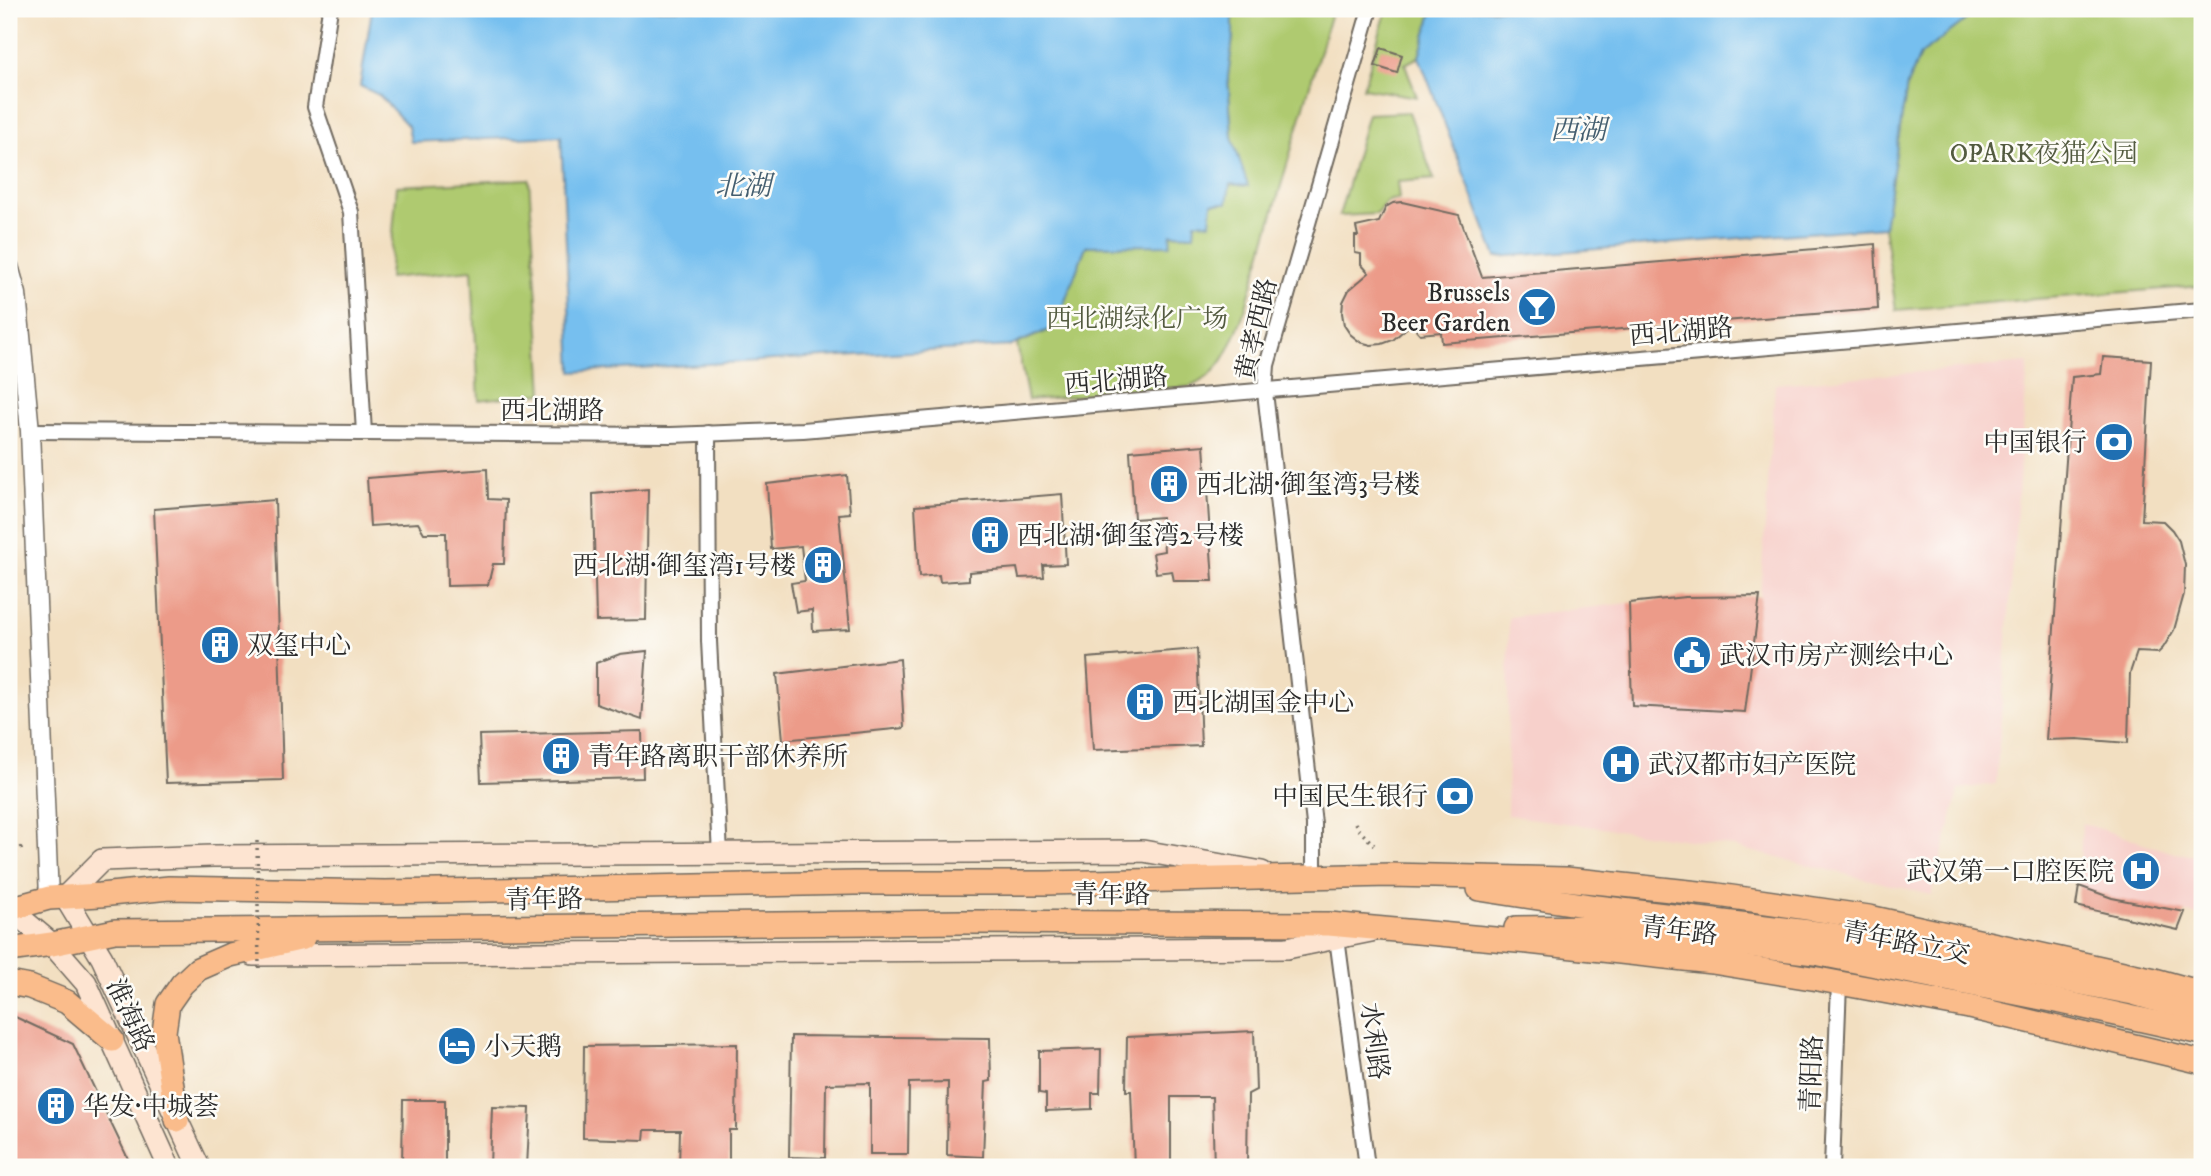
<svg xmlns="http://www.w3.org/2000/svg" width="2211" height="1176" font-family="'IM FELL DW Pica','Noto Serif SC',serif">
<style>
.built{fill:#f7d0cb}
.green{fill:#afca70;stroke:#6d7a4e;stroke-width:2}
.water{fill:#76bfef;stroke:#50758d;stroke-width:2}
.building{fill:#ec9b89}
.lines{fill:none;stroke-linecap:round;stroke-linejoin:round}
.minor-casing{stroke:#716a60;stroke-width:18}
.tertiary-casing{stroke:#716a60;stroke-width:21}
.secondary-casing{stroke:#716a60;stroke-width:24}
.primary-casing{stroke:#716a60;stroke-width:26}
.path{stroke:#716a60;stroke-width:3.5;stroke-dasharray:2 5;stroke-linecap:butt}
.minor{stroke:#fff;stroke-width:14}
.tertiary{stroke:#fff;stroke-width:18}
.secondary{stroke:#fde4d1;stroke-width:21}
.primary{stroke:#fabc8b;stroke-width:23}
.path-bridge{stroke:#716a60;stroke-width:3.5;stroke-dasharray:2 5;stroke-linecap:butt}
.labels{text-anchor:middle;stroke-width:5;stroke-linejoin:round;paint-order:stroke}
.park-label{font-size:26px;fill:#535b40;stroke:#fdfcf7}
.poi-label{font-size:26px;fill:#2b2b2b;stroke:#fdfcf7;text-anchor:start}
.street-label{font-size:26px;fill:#2b2b2b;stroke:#fdfcf7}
.water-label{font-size:28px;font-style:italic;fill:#455f70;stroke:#fdfcf7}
</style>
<rect width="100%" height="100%" fill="#fdfcf7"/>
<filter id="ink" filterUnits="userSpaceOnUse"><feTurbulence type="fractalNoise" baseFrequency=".0143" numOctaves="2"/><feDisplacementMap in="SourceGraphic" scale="14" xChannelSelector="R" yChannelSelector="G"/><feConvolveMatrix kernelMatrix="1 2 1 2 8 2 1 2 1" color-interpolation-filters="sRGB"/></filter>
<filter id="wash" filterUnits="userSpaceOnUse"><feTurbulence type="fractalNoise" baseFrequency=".00686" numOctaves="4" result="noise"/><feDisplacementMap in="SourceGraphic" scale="28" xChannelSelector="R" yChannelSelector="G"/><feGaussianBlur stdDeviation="1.57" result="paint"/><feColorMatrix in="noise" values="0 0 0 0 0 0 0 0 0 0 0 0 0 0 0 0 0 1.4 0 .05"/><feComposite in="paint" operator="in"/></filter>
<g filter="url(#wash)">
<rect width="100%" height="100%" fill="#f2dfc1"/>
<g class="built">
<polygon points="2028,363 1996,784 1959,789 1932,895 1725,845 1507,815 1509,617 1629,603 1632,706 1745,711 1760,596 1775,384"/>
<polygon points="2082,823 2174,853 2202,856 2202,916 2112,898 2079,886"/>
</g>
<g class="green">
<path d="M 1233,9 L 1332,9 L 1245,310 C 1233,341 1223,376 1188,387 L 1028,400 L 1017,344 L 1055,327 L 1086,246 L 1170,244 L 1170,234 L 1193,235 L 1195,222 L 1230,184 L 1247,186 L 1232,137 L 1228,77 L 1233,37 Z"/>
<polygon points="1387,9 1433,9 1419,57 1405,64 1417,97 1363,88"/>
<polygon points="1980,9 2202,9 2202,286 1896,310 1884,227 1907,85 1920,54"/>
<path d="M 1409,112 L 1434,179 L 1397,182 L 1399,199 C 1387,199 1383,204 1377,214 L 1339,216 L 1368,114 Z"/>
<polygon points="529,179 543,393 479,400 472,270 389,278 397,186"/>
</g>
<g class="water">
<polygon points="372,9 1233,9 1233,37 1228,77 1232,137 1248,186 1230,184 1227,203 1212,203 1210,223 1195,222 1194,235 1171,234 1170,245 1086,246 1055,327 1011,346 572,372 561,136 411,142 408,126 379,95 360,86"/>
<polygon points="1433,9 1980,9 1920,55 1907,85 1884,227 1496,257 1419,57"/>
</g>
<g id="blocks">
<g class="building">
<polygon points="1381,48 1402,55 1397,73 1375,66"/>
<polygon points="1402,202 1459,215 1482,277 1875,244 1878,309 1442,343 1441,332 1420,334 1411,324 1393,340 1382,344 1371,345 1360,342 1350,334 1344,325 1342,313 1343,302 1349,290 1369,273 1361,264 1361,254 1355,253 1355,236 1358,236 1356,227 1379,222 1386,207 1393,203"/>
<polygon points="2103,357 2151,360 2142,520 2163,521 2172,530 2179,541 2185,565 2184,594 2174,630 2163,648 2158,653 2137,652 2130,673 2128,743 2077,739 2046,740 2072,377 2101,374"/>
<polygon points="1204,445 1213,581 1174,581 1172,571 1156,573 1153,553 1164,551 1162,517 1134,519 1130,451"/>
<polygon points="487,469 488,499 506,500 504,564 493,564 488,585 447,586 446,533 424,533 418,523 370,526 367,478"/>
<polygon points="847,475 850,513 839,514 850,629 813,631 812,610 796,612 791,583 805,581 801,546 771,549 767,484"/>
<polygon points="648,489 646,620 596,621 593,494"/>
<polygon points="1062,494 1066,564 1043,565 1044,577 1019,578 1017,568 969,572 969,580 940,582 939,575 919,577 915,506"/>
<polygon points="275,500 283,780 166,783 154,509"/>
<polygon points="1760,596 1745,712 1632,706 1629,603 1685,597"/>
<polygon points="1197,649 1201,746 1093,750 1087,658"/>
<polygon points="647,651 642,720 596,704 596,663 620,654"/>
<polygon points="900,659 904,728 783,740 777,674"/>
<polygon points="642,731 643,778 481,782 479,735"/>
<polygon points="2079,886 2112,898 2185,912 2178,930 2076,906"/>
<polygon points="9,1014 73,1044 132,1167 9,1167"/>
<polygon points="1254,1031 1256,1090 1248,1094 1247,1167 1214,1167 1212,1097 1171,1097 1171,1167 1134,1167 1131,1091 1126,1091 1127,1037"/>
<polygon points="791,1036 990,1038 991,1081 986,1082 983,1157 947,1155 948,1082 909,1083 908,1154 870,1154 870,1083 826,1084 825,1158 789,1157"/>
<polygon points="737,1044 736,1130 729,1130 729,1167 679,1167 680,1130 645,1130 644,1140 583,1138 584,1046"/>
<polygon points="1101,1049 1100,1093 1092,1093 1092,1109 1046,1111 1046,1094 1039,1093 1039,1051"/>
<polygon points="403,1100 445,1100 445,1167 402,1167"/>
<polygon points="492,1107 530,1108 527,1167 490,1167"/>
</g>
</g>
</g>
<g filter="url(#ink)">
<use href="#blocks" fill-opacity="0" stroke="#716a60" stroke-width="2"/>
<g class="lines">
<defs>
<g id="minor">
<polyline points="330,9 315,107 351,212 364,433"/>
<polyline points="30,431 671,435 803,430 2202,310"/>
<polyline points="708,433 709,641 720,854"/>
<polyline points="1314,877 1314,824 1265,392 1267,365 1370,9"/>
<polyline points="1333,931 1337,938 1367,1167"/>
<polyline points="1832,1167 1839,983"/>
</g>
<polyline id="tertiary" points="9,266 17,294 30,431 49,898"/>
<g id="secondary">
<polyline points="10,909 52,944 86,983 169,1167"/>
<polyline points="253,955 1287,948 1371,931"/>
<polyline points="199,1167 102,958 65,897 102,860 212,856 1143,851 1262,872"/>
</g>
<g id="primary">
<polyline points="1479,889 1597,907 1834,935 2133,993 2202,1013"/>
<polyline points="9,909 49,898 100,895 169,888 385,892 854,883 1047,883 1390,875 1566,879 1718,895 1869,917 2155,980 2202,993"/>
<polyline points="1516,928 1596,927 1815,953 2057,1001 2202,1033"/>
<polyline points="9,950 52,944 115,931 962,922 1329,924 1528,942 1712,962 1818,979 1969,1007 2202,1062"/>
<polyline points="9,983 30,987 67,1002 112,1040"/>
<polyline points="177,1120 164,1032 168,1004 182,984 198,969 230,955 303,938"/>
</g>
</defs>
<use href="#minor" class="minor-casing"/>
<use href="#tertiary" class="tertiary-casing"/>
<use href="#secondary" class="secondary-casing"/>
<use href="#primary" class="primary-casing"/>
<g class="path">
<polyline points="1355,823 1358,829 1374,845"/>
<polyline points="9,856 25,845"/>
</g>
<use href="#minor" class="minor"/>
<use href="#tertiary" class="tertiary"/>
<use href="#secondary" class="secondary"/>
<use href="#primary" class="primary"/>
<polyline class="path-bridge" points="257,841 259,968"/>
</g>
</g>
<defs>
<symbol id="bar-disc" viewBox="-11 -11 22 22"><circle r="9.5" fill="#1f6fb2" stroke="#fdfcf7"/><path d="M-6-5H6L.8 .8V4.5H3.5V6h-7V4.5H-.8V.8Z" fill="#fff"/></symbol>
<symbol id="bank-disc" viewBox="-11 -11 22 22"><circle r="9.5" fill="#1f6fb2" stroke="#fdfcf7"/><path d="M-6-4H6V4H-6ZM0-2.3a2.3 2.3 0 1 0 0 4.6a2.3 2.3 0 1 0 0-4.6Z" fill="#fff"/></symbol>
<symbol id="building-disc" viewBox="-11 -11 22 22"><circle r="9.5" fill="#1f6fb2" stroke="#fdfcf7"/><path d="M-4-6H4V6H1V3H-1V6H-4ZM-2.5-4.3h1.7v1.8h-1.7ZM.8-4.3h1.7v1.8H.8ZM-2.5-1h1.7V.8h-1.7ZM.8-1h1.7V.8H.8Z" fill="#fff"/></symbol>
<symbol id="civic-disc" viewBox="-11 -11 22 22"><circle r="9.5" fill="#1f6fb2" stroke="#fdfcf7"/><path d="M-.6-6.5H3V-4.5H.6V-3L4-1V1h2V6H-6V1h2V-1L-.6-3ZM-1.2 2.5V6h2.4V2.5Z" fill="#fff"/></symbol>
<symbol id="hospital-disc" viewBox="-11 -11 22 22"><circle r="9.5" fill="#1f6fb2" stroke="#fdfcf7"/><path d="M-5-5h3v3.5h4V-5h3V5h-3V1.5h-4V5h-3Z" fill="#fff"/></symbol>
<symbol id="hotel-disc" viewBox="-11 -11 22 22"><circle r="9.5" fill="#1f6fb2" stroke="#fdfcf7"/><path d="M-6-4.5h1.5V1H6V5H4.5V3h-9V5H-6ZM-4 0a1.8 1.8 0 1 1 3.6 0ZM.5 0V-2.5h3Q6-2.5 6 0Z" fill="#fff"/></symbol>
</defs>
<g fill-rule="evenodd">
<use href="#bar-disc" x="1515" y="285" width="44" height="44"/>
<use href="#bank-disc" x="2092" y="420" width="44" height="44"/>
<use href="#building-disc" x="1147" y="462" width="44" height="44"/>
<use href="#building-disc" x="968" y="513" width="44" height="44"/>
<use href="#building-disc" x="801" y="543" width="44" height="44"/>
<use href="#building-disc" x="198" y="623" width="44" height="44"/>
<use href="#civic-disc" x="1670" y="633" width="44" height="44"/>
<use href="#building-disc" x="1123" y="680" width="44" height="44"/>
<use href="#building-disc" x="539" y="734" width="44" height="44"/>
<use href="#hospital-disc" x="1599" y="742" width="44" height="44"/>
<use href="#bank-disc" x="1433" y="774" width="44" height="44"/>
<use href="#hospital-disc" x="2119" y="849" width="44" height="44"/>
<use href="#hotel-disc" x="435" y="1024" width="44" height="44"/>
<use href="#building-disc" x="34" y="1084" width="44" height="44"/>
</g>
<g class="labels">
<g class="park-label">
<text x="2044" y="162">OPARK夜猫公园</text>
<text x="1137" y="327">西北湖绿化广场</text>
</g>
<g class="poi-label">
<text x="1510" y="301" text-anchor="end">Brussels<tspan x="1510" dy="30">Beer Garden</tspan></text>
<text x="2087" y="451" text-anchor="end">中国银行</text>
<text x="1196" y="493">西北湖·御玺湾3号楼</text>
<text x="1017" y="544">西北湖·御玺湾2号楼</text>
<text x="796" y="574" text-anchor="end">西北湖·御玺湾1号楼</text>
<text x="247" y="654">双玺中心</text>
<text x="1719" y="664">武汉市房产测绘中心</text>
<text x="1172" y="711">西北湖国金中心</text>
<text x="588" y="765">青年路离职干部休养所</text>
<text x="1648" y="773">武汉都市妇产医院</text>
<text x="1428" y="805" text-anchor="end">中国民生银行</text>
<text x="2114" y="880" text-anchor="end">武汉第一口腔医院</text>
<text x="484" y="1055">小天鹅</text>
<text x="83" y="1115">华发·中城荟</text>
</g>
<g class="street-label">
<text transform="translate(1256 329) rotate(-77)" y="9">黄孝西路</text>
<text transform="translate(1681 331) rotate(-5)" y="9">西北湖路</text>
<text transform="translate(1116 380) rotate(-5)" y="9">西北湖路</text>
<text x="552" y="419">西北湖路</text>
<text x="1111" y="903">青年路</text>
<text transform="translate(544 899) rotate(-1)" y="9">青年路</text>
<text transform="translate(1679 930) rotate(7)" y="9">青年路</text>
<text transform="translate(1906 942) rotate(11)" y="9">青年路立交</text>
<text transform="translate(131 1015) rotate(65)" y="9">淮海路</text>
<text transform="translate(1375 1041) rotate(83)" y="9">水利路</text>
<text transform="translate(1811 1074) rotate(-88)" y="9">青阳路</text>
</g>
<g class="water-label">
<text x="1578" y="139">西湖</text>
<text x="743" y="195">北湖</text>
</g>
</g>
<rect width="2211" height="1176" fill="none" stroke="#fdfcf7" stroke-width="35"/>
</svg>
